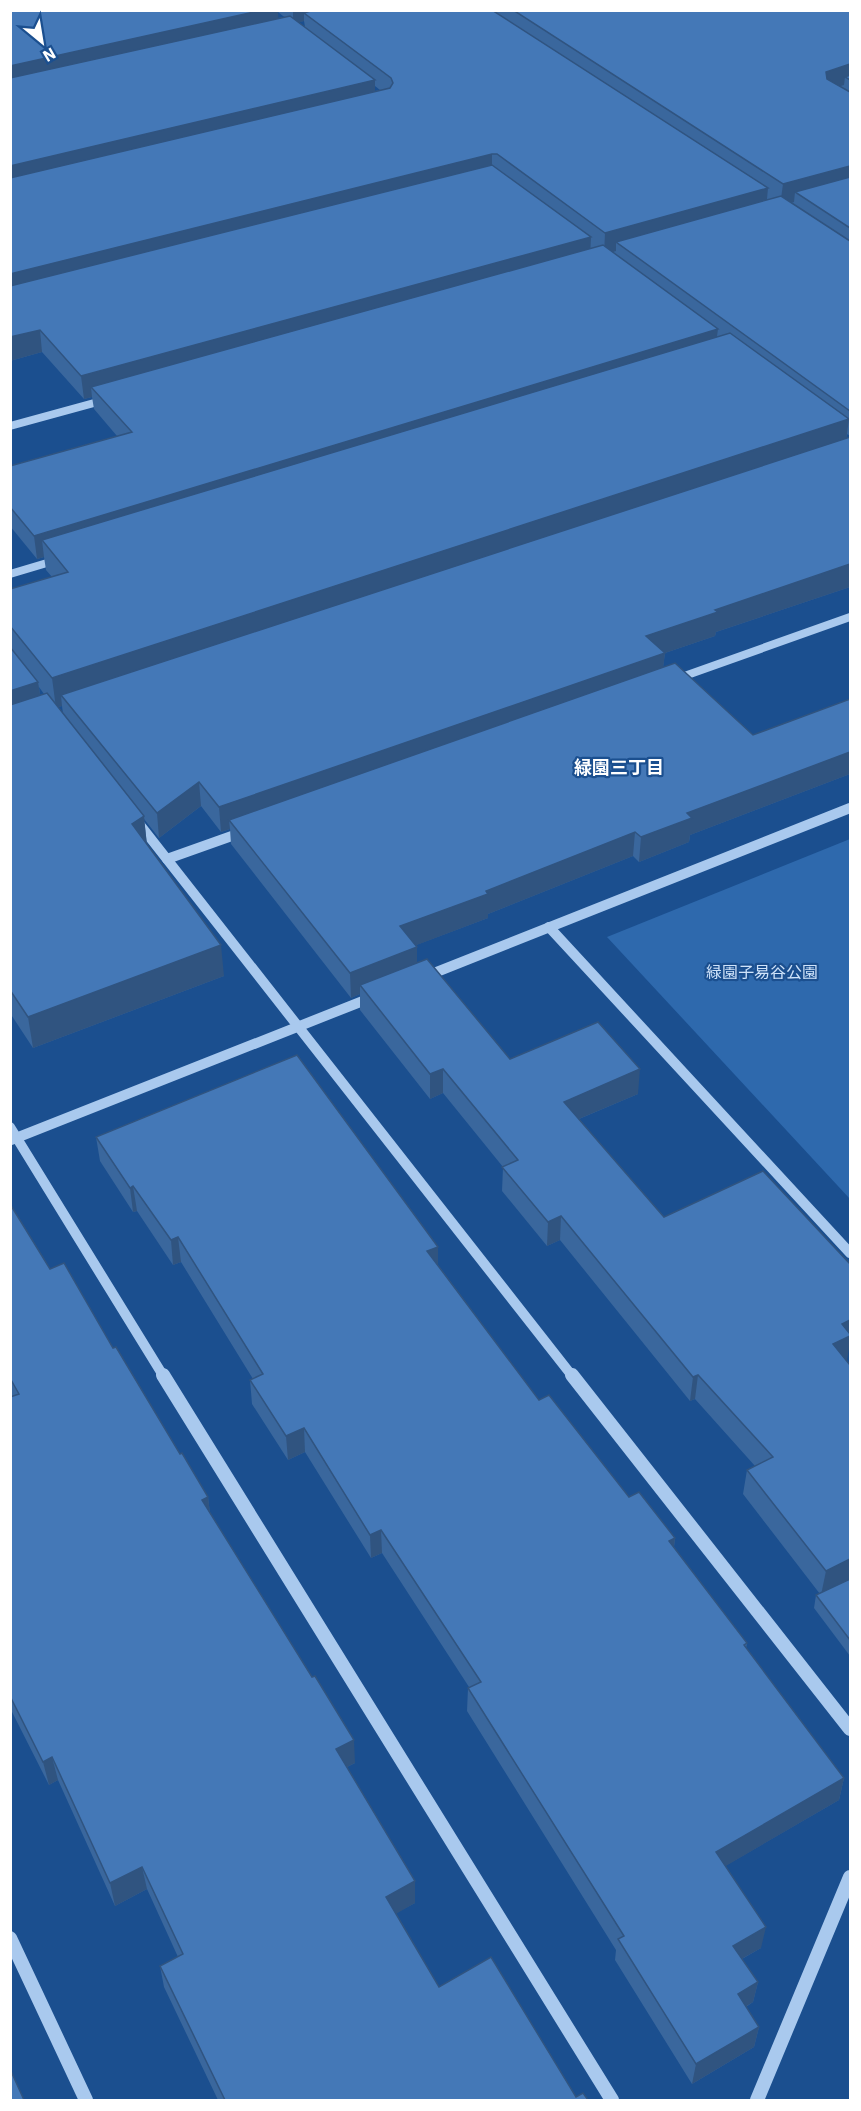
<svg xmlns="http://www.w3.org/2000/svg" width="861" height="2111" font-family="'IBM Plex Sans','Noto Sans JP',sans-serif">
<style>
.green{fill:#2e69ad}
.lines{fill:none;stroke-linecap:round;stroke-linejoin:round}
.minor-far2{stroke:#a9c9ee;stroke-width:8}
.minor-far1{stroke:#a9c9ee;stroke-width:10}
.minor{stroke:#a9c9ee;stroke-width:14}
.wall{fill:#3a679d;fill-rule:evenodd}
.shaded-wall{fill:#305480}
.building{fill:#4478b7;stroke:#305480;stroke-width:1.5}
.labels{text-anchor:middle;stroke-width:4.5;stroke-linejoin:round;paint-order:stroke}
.park-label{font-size:16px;fill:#cfe3fa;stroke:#1b4f8f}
.neighbourhood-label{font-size:18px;font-weight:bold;fill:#fff;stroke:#1b4f8f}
</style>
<rect width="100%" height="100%" fill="#1b4f8f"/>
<polygon class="green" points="850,839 850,1199 607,937"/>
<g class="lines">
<g class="minor-far2">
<polyline points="10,426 105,400"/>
<polyline points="10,574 57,560"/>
<polyline points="676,679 850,617"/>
</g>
<g class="minor-far1">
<polyline points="137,821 573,1377"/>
<polyline points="167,859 243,832"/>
<polyline points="549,927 850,1253"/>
<polyline points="424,977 850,808"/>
<polyline points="10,1127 164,1377"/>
<polyline points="11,1140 373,997"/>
</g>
<g class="minor">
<polyline points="163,1375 612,2100"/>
<polyline points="572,1375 850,1729"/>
<polyline points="10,1938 86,2100"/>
<polyline points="757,2100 850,1877"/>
</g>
</g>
<g class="wall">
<path d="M 10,10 L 850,10 L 850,436 L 847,434 L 846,438 L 850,437 L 850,587 L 716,632 L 715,636 L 665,653 L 663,667 L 753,735 L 850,699 L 850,774 L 690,835 L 689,842 L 639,862 L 633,856 L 488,914 L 488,918 L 416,945 L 417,947 L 417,963 L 510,1059 L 638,1094 L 579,1119 L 664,1217 L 847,1360 L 846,1360 L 850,1365 L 850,1656 L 814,1608 L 816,1595 L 820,1594 L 743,1494 L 747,1470 L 755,1466 L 695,1399 L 690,1401 L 560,1240 L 547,1246 L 502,1191 L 503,1167 L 443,1093 L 430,1099 L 360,1010 L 360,994 L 351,998 L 231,844 L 230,829 L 221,832 L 201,806 L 159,838 L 144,819 L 147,844 L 224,976 L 33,1048 L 10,1013 L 10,589 L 52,577 L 46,570 L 44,557 L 37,559 L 10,526 L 10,466 L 117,436 L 94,409 L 92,397 L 84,399 L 42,352 L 10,361 ZM 278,12 L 283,16 L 285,17 L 278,18 ZM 304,21 L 305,27 L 298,22 ZM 375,86 L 380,90 L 375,91 ZM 39,687 L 44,694 L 40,695 ZM 62,706 L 63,714 L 58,707 Z"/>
<polygon points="96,1137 438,1265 539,1400 629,1497 675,1538 674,1547 747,1643 746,1649 844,1778 839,1800 725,1866 761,1948 742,1959 758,1982 753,2002 746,2007 759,2027 754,2047 692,2084 615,1960 616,1950 467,1711 468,1688 469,1687 382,1553 371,1558 305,1452 288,1460 252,1404 250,1380 253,1379 181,1262 173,1265 137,1211 133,1212 100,1161"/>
<polygon points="10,1204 50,1269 113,1348 180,1454 208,1497 210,1514 355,1763 347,1767 415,1903 396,1913 439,1987 576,2097 588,2100 218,2100 164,1987 160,1966 178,1957 147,1889 115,1906 58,1780 49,1785 10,1708 10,1397 12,1397 10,1393"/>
</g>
<g class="shaded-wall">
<polygon points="263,10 278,10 279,27 10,87 10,66"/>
<polygon points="293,10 351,10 304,13 304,21 293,24"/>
<polygon points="850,64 849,79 845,77 844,85 823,92 826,72"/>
<polygon points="375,80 375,100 10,188 10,166"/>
<polygon points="492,154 492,175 10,297 10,274"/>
<polygon points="850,166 848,187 795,192 794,202 780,206 783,184"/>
<polygon points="768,188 766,210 616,242 616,251 604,255 605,233"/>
<polygon points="591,237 590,259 91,387 92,397 84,399 81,376"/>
<polygon points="718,329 715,351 42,540 44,557 37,559 34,536"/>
<polygon points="40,330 42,352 10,361 10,337"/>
<polygon points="849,419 845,448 61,695 62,706 56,708 52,678"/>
<polygon points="850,564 850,587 716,632 715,636 665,653 662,677 229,820 230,829 221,832 219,807 646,636 715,610"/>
<polygon points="38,682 43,712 10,723 10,691"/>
<polygon points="850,752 850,774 690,835 689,842 639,862 641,837 687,813"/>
<polygon points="199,782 201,806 159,838 157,813"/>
<polygon points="144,816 147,847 132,824"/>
<polygon points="635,832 633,856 488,914 488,918 401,951 400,926 486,891"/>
<polygon points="221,945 224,976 33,1048 28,1017"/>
<polygon points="417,947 417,971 360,985 360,994 351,998 350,973"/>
<polygon points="443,1069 443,1093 430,1099 430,1074"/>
<polygon points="640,1069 638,1094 562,1126 564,1102"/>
<polygon points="133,1186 137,1211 133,1212 130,1188"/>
<polygon points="561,1216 560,1240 547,1246 548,1222"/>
<polygon points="178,1237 181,1262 173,1265 171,1240"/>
<polygon points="438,1247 438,1271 427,1251"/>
<polygon points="850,1320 850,1343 847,1360 828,1369 833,1344 842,1324"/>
<polygon points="698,1375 695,1399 690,1401 693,1377"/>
<polygon points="304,1428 305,1452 288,1460 286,1436"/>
<polygon points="208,1497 211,1521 202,1500"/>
<polygon points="381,1530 382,1553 371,1558 370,1535"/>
<polygon points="675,1538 672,1562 669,1541"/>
<polygon points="850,1559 850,1579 821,1595 826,1571"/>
<polygon points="354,1740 355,1763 337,1772 336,1749"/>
<polygon points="52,1757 58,1780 49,1785 43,1762"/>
<polygon points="844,1778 839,1800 712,1874 716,1852"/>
<polygon points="142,1867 147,1889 115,1906 110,1883"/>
<polygon points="415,1881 415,1903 387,1919 386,1897"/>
<polygon points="766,1927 761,1948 729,1966 733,1946"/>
<polygon points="758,1982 753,2002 734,2014 738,1994"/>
<polygon points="759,2027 754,2047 692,2084 696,2064"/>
</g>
<g class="building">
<polygon points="10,10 263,10 10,66"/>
<polygon points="314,10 492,10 768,188 605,233 497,154 492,154 10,274 10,178 390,88 393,83 391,78 304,13"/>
<polygon points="513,10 850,10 850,64 826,72 827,79 850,92 850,166 783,184"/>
<polygon points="290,16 375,80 10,166 10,78"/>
<polygon points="850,75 850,80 845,77"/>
<polygon points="492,165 591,237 81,376 40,330 10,337 10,286"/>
<polygon points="850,177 850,228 795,192"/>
<polygon points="781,196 850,241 850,411 616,242"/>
<polygon points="603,245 718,329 34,536 10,507 10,466 132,432 91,387"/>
<polygon points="730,333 849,419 52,678 10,626 10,589 68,572 42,540"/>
<polygon points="850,437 850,564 715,610 718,612 646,636 665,653 219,807 199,782 157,813 61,695"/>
<polygon points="10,647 38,682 10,691"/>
<polygon points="675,663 753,735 850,699 850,752 687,813 692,818 641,837 635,832 486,891 488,894 400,926 417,947 350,973 229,820"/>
<polygon points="47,693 144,816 132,824 221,945 28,1017 10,990 10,705"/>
<polygon points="427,959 510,1059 598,1022 640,1069 564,1102 664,1217 763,1171 850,1264 850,1320 842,1324 850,1334 850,1336 833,1344 850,1365 850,1559 826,1571 747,1470 773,1457 698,1375 693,1377 561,1216 548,1222 502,1167 518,1160 443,1069 430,1074 360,985"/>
<polygon points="297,1055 438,1247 427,1251 539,1400 549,1395 629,1497 639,1492 675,1538 669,1541 747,1643 744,1645 844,1778 716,1852 766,1927 733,1946 758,1982 738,1994 759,2027 696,2064 618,1939 624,1936 468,1688 481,1682 381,1530 370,1535 304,1428 286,1436 250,1380 263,1374 178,1237 171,1240 133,1186 130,1188 96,1137"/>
<polygon points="10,1204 50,1269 64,1263 113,1348 116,1347 180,1454 182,1453 208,1497 202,1500 312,1677 315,1676 354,1740 336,1749 415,1881 386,1897 439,1987 491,1957 576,2097 583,2093 588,2100 225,2100 160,1966 183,1954 142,1867 110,1883 52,1757 43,1762 10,1696 10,1397 19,1394 10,1378"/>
<polygon points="850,1579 850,1640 816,1595"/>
<polygon points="10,2069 24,2100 10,2100"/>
</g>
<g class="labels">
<g class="park-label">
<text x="762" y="978">緑園子易谷公園</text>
</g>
<g class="neighbourhood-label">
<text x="619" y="774">緑園三丁目</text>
</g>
</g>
<rect width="861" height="2111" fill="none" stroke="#ffffff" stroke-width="24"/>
<g transform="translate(42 42) rotate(150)" stroke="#1b4f8f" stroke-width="4.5" paint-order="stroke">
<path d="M0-4.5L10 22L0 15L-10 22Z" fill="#ffffff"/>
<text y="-9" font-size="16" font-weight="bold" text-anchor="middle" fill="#ffffff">N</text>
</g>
</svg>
